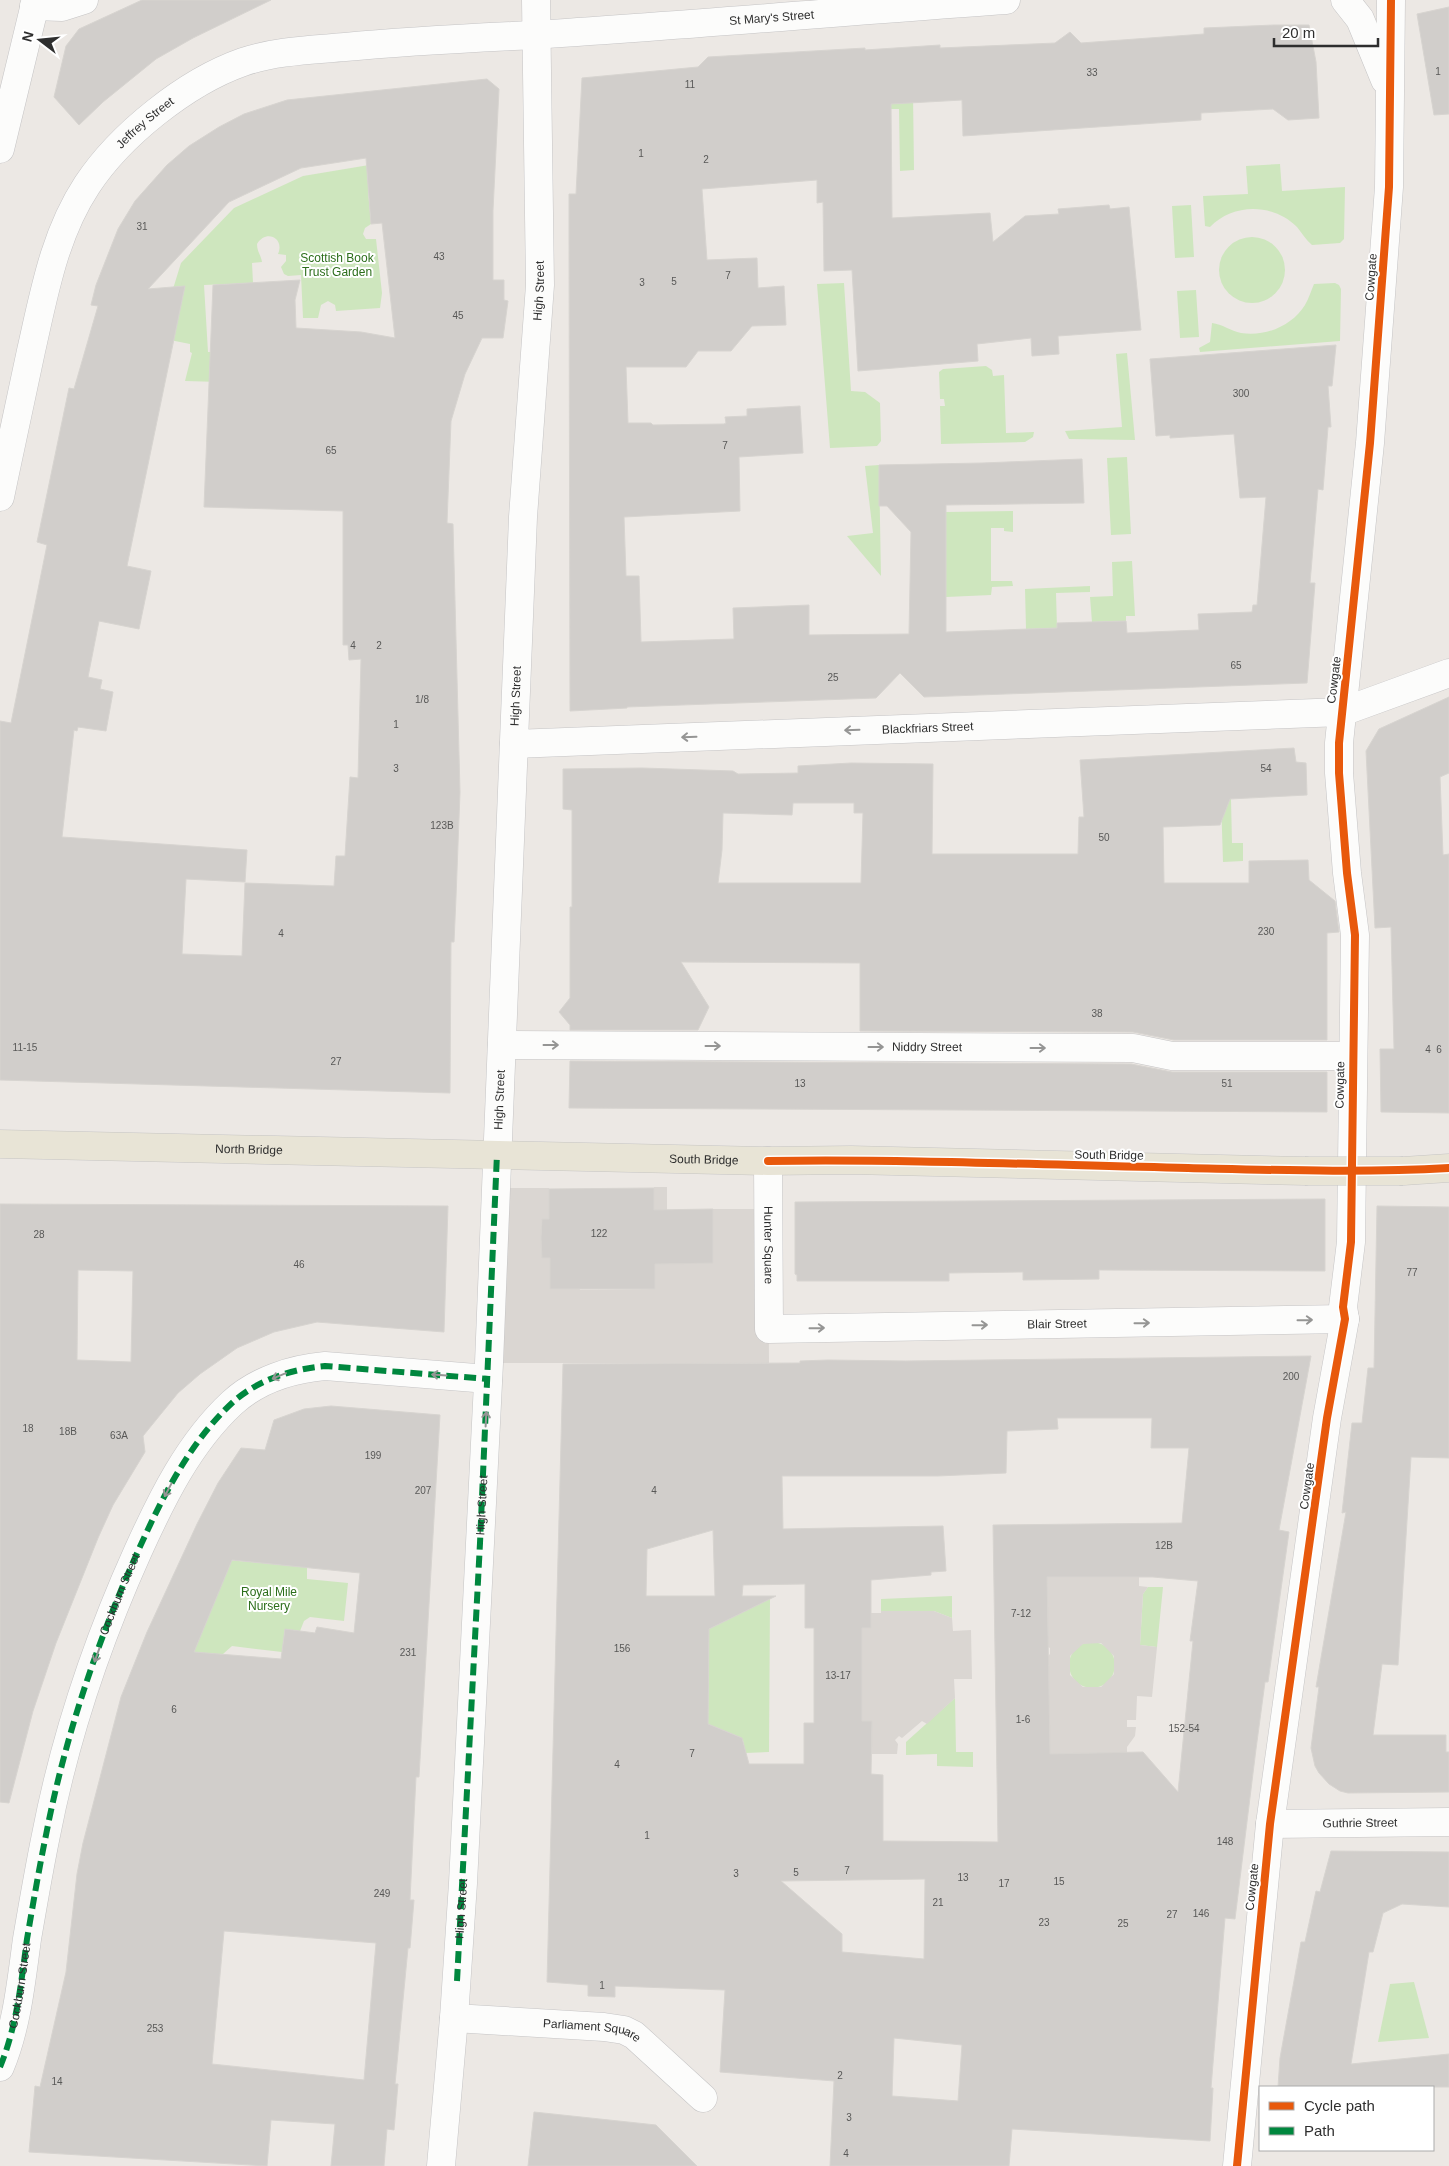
<svg xmlns="http://www.w3.org/2000/svg" width="1449" height="2166" font-family="Helvetica,sans-serif">
<style>
.green{fill:#cee6be}
.plaza{fill:#dad6d2;fill-rule:evenodd}
.building{fill:#d1cecb;stroke:#d7d4d0;fill-rule:evenodd}
.lines{fill:none;stroke-linecap:round;stroke-linejoin:round}
.minor-casing{stroke:#c5c4c5;stroke-width:29}
.major-casing{stroke:#c6c5c4;stroke-width:29}
.minor{stroke:#fcfcfb;stroke-width:28}
.major{stroke:#e8e4d6;stroke-width:28}
.major-bridge-casing{stroke:#c6c5c4;stroke-width:29;stroke-linecap:butt}
.major-bridge{stroke:#e8e4d6;stroke-width:28}
.quiet{stroke:#00873e;stroke-width:6;stroke-dasharray:12 6;stroke-linecap:butt}
.cycleway-casing{stroke:#fff;stroke-width:11}
.cycleway{stroke:#e8590c;stroke-width:8}
.oneway{stroke:#959594}
.labels{text-anchor:middle;stroke-width:4;stroke-linejoin:round;paint-order:stroke}
.number-label{font-size:10px;fill:#585857}
.street-label{font-size:12px;fill:#2e2e2e;stroke:#fff}
.park-label{font-size:12px;fill:#2c6e1b;stroke:#fff}
</style>
<rect width="100%" height="100%" fill="#ece8e4"/>
<g class="green">
<polygon points="913,94 914,170 900,171 899,109 891,109 891,96"/>
<path d="M 411,158 L 368,191 L 371,224 L 365,228 L 363,234 L 366,239 L 376,239 L 382,293 L 380,308 L 336,311 L 335,305 L 328,301 L 321,305 L 318,318 L 303,318 L 301,275 L 288,276 L 284,274 L 281,267 L 286,261 L 286,255 L 278,254 C 285,238 266,229 257,244 C 257,252 261,255 262,262 L 252,263 L 253,283 L 204,285 L 208,352 L 255,352 L 255,383 L 185,381 L 192,353 L 190,352 L 190,344 L 165,339 L 164,318 L 181,263 L 234,208 L 303,176 Z"/>
<path d="M 1280,164 L 1282,191 L 1345,187 L 1344,239 L 1340,243 L 1312,245 C 1306,240 1302,233 1297,227 C 1273,203 1233,203 1210,227 L 1205,226 L 1203,196 L 1248,194 L 1246,166 Z"/>
<polygon points="1191,205 1194,257 1175,258 1172,206"/>
<circle cx="1252" cy="270" r="33"/>
<polygon points="844,283 851,391 865,392 880,403 881,441 877,446 830,448 817,284"/>
<path d="M 1335,283 L 1339,285 L 1341,289 L 1340,341 L 1200,352 L 1199,348 L 1210,342 L 1212,323 C 1222,324 1231,331 1241,333 C 1265,337 1292,326 1305,305 C 1309,298 1311,291 1314,284 Z"/>
<polygon points="1196,290 1199,337 1180,338 1177,291"/>
<polygon points="1127,353 1135,440 1069,439 1065,431 1122,427 1116,354"/>
<polygon points="986,366 992,370 993,376 1004,375 1006,433 1034,432 1033,437 1025,442 941,444 940,406 945,406 944,399 940,399 939,372 943,369"/>
<polygon points="1127,457 1131,534 1111,535 1107,458"/>
<polygon points="879,465 881,576 847,536 873,533 865,466"/>
<polygon points="1013,511 1013,532 1004,531 1004,528 991,528 991,581 1012,581 1013,586 992,587 991,595 946,597 946,512"/>
<polygon points="1132,561 1135,616 1126,616 1126,621 1092,622 1090,597 1113,596 1112,562"/>
<polygon points="1090,586 1090,592 1056,593 1057,628 1026,629 1025,589"/>
<polygon points="1221,799 1231,799 1232,843 1243,843 1243,861 1223,862"/>
<polygon points="227,1560 307,1567 307,1579 348,1583 344,1621 310,1617 304,1621 300,1631 285,1629 282,1652 232,1646 223,1654 191,1657"/>
<polygon points="1148,1587 1163,1587 1157,1647 1140,1645 1143,1594"/>
<polygon points="952,1596 952,1618 934,1611 881,1611 881,1599"/>
<polygon points="770,1598 769,1752 745,1753 743,1740 740,1737 708,1724 709,1629"/>
<circle cx="1092" cy="1665" r="23"/>
<polygon points="955,1698 956,1752 973,1752 973,1767 937,1766 937,1754 906,1755 906,1742"/>
<polygon points="1414,1982 1429,2038 1378,2042 1390,1984"/>
</g>
<g class="plaza">
<polygon points="654,1187 667,1187 667,1210 662,1210 662,1263 713,1263 713,1209 768,1209 769,1363 489,1363 496,1188 549,1188 552,1219 542,1219 541,1228 542,1258 552,1258 550,1289 579,1287 580,1290 655,1289 651,1196 654,1196"/>
<path d="M 1047,1577 L 1139,1577 L 1139,1586 L 1148,1587 L 1143,1594 L 1140,1645 L 1157,1647 L 1152,1697 L 1137,1696 L 1136,1720 L 1127,1720 L 1127,1727 L 1136,1727 L 1135,1736 L 1127,1747 L 1127,1753 L 1050,1754 L 1048,1677 L 1048,1656 L 1050,1654 L 1050,1648 L 1048,1647 ZM 1101,1643 L 1114,1656 L 1114,1674 L 1101,1687 L 1083,1687 L 1070,1675 L 1070,1656 L 1083,1644 Z"/>
<polygon points="881,1611 934,1611 952,1618 953,1631 971,1630 972,1679 954,1679 955,1698 927,1724 922,1721 902,1738 899,1736 895,1740 898,1744 897,1754 872,1754 872,1722 862,1721 862,1628 871,1628 871,1613 881,1613"/>
</g>
<g class="building">
<polygon points="142,0 271,0 193,38 156,59 103,102 79,125 54,97 66,46 79,29"/>
<polygon points="1449,7 1449,114 1434,115 1417,14"/>
<polygon points="1274,25 1309,25 1316,62 1319,118 1288,120 1273,109 1201,113 1201,120 963,136 962,100 891,104 892,218 990,213 993,242 1025,216 1059,214 1058,209 1109,205 1110,209 1129,207 1141,330 1058,336 1059,354 1032,356 1031,338 977,344 978,361 858,371 852,270 824,271 823,202 817,203 817,180 702,189 707,260 757,258 758,288 784,286 786,325 752,326 731,351 698,351 686,367 626,367 628,423 651,423 653,425 724,424 726,423 725,417 747,416 747,409 800,406 803,453 739,457 740,511 624,517 626,576 639,576 641,642 734,639 733,608 809,605 809,635 909,634 911,532 887,506 879,506 879,465 982,463 1082,459 1084,503 946,505 946,632 1057,628 1057,623 1126,621 1127,633 1199,630 1198,614 1252,612 1253,605 1257,605 1266,497 1240,498 1234,434 1170,438 1170,435 1156,436 1150,359 1336,345 1332,386 1328,386 1331,427 1328,427 1323,490 1318,489 1310,583 1315,583 1307,683 924,697 900,673 876,698 627,707 627,708 570,711 569,232 569,194 576,194 582,78 698,67 708,57 865,48 865,50 940,45 940,48 1055,43 1070,32 1081,43 1204,34 1204,28"/>
<path d="M 487,79 L 499,89 L 493,210 L 493,280 L 504,280 L 504,300 L 508,301 L 503,338 L 482,338 L 465,374 L 451,421 L 447,523 L 453,524 L 460,792 L 456,897 L 454,942 L 451,942 L 450,1093 L 0,1080 L 0,721 L 11,723 L 47,545 L 37,542 L 69,388 L 74,389 L 98,306 L 91,305 L 96,285 L 118,229 L 135,201 L 167,165 L 189,146 L 219,127 L 244,114 L 287,100 ZM 366,158 L 371,224 L 382,223 L 395,338 L 361,332 L 296,328 L 295,300 L 300,280 L 213,285 L 204,507 L 343,511 L 343,645 L 348,645 L 349,660 L 361,659 L 358,778 L 350,777 L 345,856 L 336,856 L 334,886 L 245,883 L 242,956 L 182,954 L 186,879 L 245,882 L 247,850 L 62,837 L 74,730 L 77,731 L 78,727 L 106,731 L 113,692 L 100,689 L 102,680 L 88,677 L 99,621 L 139,629 L 151,571 L 127,566 L 185,286 L 148,289 L 229,202 L 301,168 Z"/>
<polygon points="1449,697 1449,773 1440,777 1443,855 1449,854 1449,1113 1381,1112 1380,1049 1394,1049 1391,927 1375,928 1366,751 1379,729"/>
<path d="M 1294,748 L 1296,762 L 1306,763 L 1307,795 L 1230,799 L 1220,825 L 1163,827 L 1164,883 L 1249,883 L 1249,861 L 1308,860 L 1309,880 L 1335,901 L 1339,932 L 1327,933 L 1327,1040 L 1174,1040 L 1133,1032 L 860,1031 L 860,963 L 681,962 L 709,1007 L 698,1030 L 570,1030 L 570,1025 L 559,1012 L 570,998 L 570,907 L 572,907 L 572,810 L 563,809 L 563,769 L 642,768 L 733,771 L 738,774 L 798,773 L 798,766 L 851,763 L 933,764 L 932,854 L 1078,854 L 1079,817 L 1084,817 L 1080,760 ZM 793,803 L 854,803 L 854,813 L 863,813 L 861,883 L 718,883 L 722,850 L 723,813 L 792,815 Z"/>
<polygon points="570,1061 1131,1064 1172,1072 1327,1072 1327,1112 569,1108"/>
<polygon points="654,1188 654,1210 713,1209 713,1263 655,1264 655,1289 550,1289 550,1258 542,1258 541,1238 542,1219 549,1219 549,1189"/>
<polygon points="1325,1199 1325,1271 1099,1270 1099,1279 1023,1280 1023,1272 949,1273 949,1281 797,1281 797,1275 795,1274 795,1202"/>
<path d="M 0,1204 L 448,1206 L 444,1332 L 317,1322 L 274,1332 L 237,1348 L 200,1374 L 178,1393 L 143,1436 L 145,1452 L 113,1505 L 98,1538 L 56,1643 L 33,1711 L 9,1803 L 0,1802 ZM 78,1270 L 133,1271 L 131,1362 L 77,1360 Z"/>
<polygon points="1377,1206 1449,1207 1449,1458 1411,1457 1398,1665 1382,1664 1373,1735 1446,1735 1446,1752 1449,1752 1449,1792 1348,1793 1340,1791 1329,1784 1319,1773 1315,1766 1311,1748 1319,1687 1316,1687 1346,1512 1342,1513 1352,1423 1362,1423 1368,1368 1374,1368"/>
<path d="M 1311,1356 L 1279,1530 L 1289,1532 L 1268,1682 L 1265,1682 L 1256,1749 L 1235,1919 L 1225,1918 L 1211,2088 L 1213,2088 L 1210,2141 L 1012,2129 L 1009,2166 L 830,2166 L 834,2081 L 720,2072 L 725,1990 L 615,1986 L 615,1997 L 588,1996 L 588,1985 L 547,1982 L 563,1364 L 800,1363 L 800,1361 L 828,1360 L 905,1361 ZM 1057,1418 L 1152,1418 L 1151,1448 L 1189,1448 L 1182,1523 L 993,1525 L 998,1842 L 883,1841 L 883,1775 L 871,1774 L 872,1721 L 862,1721 L 862,1628 L 871,1628 L 871,1580 L 931,1575 L 931,1572 L 946,1571 L 943,1526 L 783,1529 L 782,1476 L 937,1476 L 1006,1473 L 1007,1431 L 1058,1429 ZM 713,1530 L 715,1596 L 646,1596 L 647,1549 ZM 1047,1577 L 1153,1577 L 1198,1581 L 1190,1641 L 1193,1641 L 1178,1792 L 1143,1752 L 1050,1754 ZM 805,1584 L 805,1628 L 814,1628 L 814,1723 L 804,1723 L 804,1764 L 749,1764 L 742,1738 L 708,1724 L 709,1629 L 776,1596 L 742,1596 L 743,1585 ZM 925,1879 L 924,1959 L 842,1952 L 842,1934 L 781,1881 ZM 894,2038 L 962,2045 L 958,2101 L 892,2096 Z"/>
<path d="M 331,1406 L 440,1415 L 419,1777 L 416,1777 L 410,1900 L 414,1900 L 410,1948 L 408,1948 L 395,2084 L 398,2084 L 394,2130 L 387,2129 L 384,2166 L 331,2166 L 335,2124 L 271,2120 L 267,2166 L 29,2152 L 35,2086 L 40,2087 L 66,1972 L 77,1874 L 83,1843 L 121,1697 L 147,1632 L 197,1524 L 218,1483 L 241,1448 L 265,1450 L 274,1420 L 304,1409 ZM 232,1560 L 360,1573 L 354,1633 L 317,1627 L 315,1633 L 285,1629 L 281,1659 L 194,1652 ZM 224,1931 L 376,1943 L 364,2080 L 212,2064 Z"/>
<polygon points="1331,1851 1449,1852 1449,1907 1402,1904 1383,1913 1373,1952 1369,1952 1351,2064 1449,2054 1449,2087 1278,2087 1280,2058 1301,1942 1305,1942 1316,1891 1320,1892"/>
<polygon points="534,2112 656,2125 697,2166 528,2166"/>
</g>
<g class="lines">
<defs>
<g id="minor">
<polyline points="1345,0 1360,19 1385,80"/>
<polyline points="34,6 62,7 84,0"/>
<polyline points="0,149 36,0"/>
<path id="s1" d="M 0,497 C 10,448 21,399 31,351 C 44,294 54,235 87,185 C 120,135 186,82 243,62 C 275,51 311,50 345,47 C 408,41 470,38 533,35 C 691,25 848,11 1006,0"/>
<path id="s2" d="M 514,744 L 1342,712 L 1449,673"/>
<path id="s3" d="M 502,1045 L 1133,1048 L 1172,1056 L 1352,1056"/>
<path id="s4" d="M 768,1161 L 769,1329 L 1345,1319"/>
<path id="s5" d="M 1270,1824 L 1449,1822"/>
<path id="s6" d="M 454,2018 L 604,2027 L 624,2030 L 634,2035 L 703,2098"/>
<path id="s7" d="M 0,2067 C 17,2026 21,1983 27,1939 C 33,1904 39,1869 46,1835 C 65,1737 97,1642 138,1551 C 162,1498 189,1443 232,1403 C 257,1380 292,1369 325,1366 L 488,1379"/>
<path id="s8" d="M 441,2166 L 454,2018 L 463,1883 L 489,1363 L 523,517 L 540,285 L 536,0"/>
<polyline points="1237,2166 1270,1824 1327,1418 1345,1319 1343,1307 1351,1242 1355,935 1347,873 1339,773 1339,743 1370,443 1389,187 1391,0"/>
</g>
<g id="major">
<path id="s9" d="M 0,1144 L 768,1161 L 851,1160 L 1305,1171"/>
<polyline points="1403,1171 1449,1168"/>
</g>
</defs>
<use href="#minor" class="minor-casing"/>
<use href="#major" class="major-casing"/>
<use href="#minor" class="minor"/>
<use href="#major" class="major"/>
<defs>
<polyline id="major-bridge" points="1305,1171 1403,1171"/>
</defs>
<use href="#major-bridge" class="major-bridge-casing"/>
<use href="#major-bridge" class="major-bridge"/>
<g class="quiet">
<polyline points="457,1981 480,1543 497,1154"/>
<path d="M 0,2067 C 17,2026 21,1983 27,1939 C 33,1904 39,1869 46,1835 C 65,1737 97,1642 138,1551 C 162,1498 189,1443 232,1403 C 257,1380 292,1369 325,1366 L 488,1379"/>
</g>
<defs>
<g id="cycleway">
<path d="M 768,1161 C 908,1159 1048,1165 1188,1168 C 1275,1170 1362,1173 1449,1168"/>
<polyline points="1237,2166 1270,1824 1327,1418 1345,1319 1343,1307 1351,1242 1355,935 1347,873 1339,773 1339,743 1370,443 1389,187 1391,0"/>
</g>
</defs>
<use href="#cycleway" class="cycleway-casing"/>
<use href="#cycleway" class="cycleway"/>
</g>
<defs><path id="oneway-shaft" d="M-6 0H5M1.5-3L5.5 0L1.5 3" fill="none" stroke-width="1.6" stroke-linecap="round" stroke-linejoin="round" transform="scale(1.25)"/></defs>
<g class="oneway">
<use href="#oneway-shaft" transform="translate(852 730) rotate(178)"/>
<use href="#oneway-shaft" transform="translate(689 737) rotate(178)"/>
<use href="#oneway-shaft" transform="translate(551 1045)"/>
<use href="#oneway-shaft" transform="translate(713 1046)"/>
<use href="#oneway-shaft" transform="translate(876 1047)"/>
<use href="#oneway-shaft" transform="translate(1038 1048)"/>
<use href="#oneway-shaft" transform="translate(1305 1320) rotate(-1)"/>
<use href="#oneway-shaft" transform="translate(1142 1323) rotate(-1)"/>
<use href="#oneway-shaft" transform="translate(980 1325) rotate(-1)"/>
<use href="#oneway-shaft" transform="translate(817 1328) rotate(-1)"/>
<use href="#oneway-shaft" transform="translate(439 1375) rotate(-176)"/>
<use href="#oneway-shaft" transform="translate(279 1376) rotate(157)"/>
<use href="#oneway-shaft" transform="translate(486 1419) rotate(-87)"/>
<use href="#oneway-shaft" transform="translate(168 1490) rotate(118)"/>
<use href="#oneway-shaft" transform="translate(97 1655) rotate(110)"/>
</g>
<g class="labels">
<g class="number-label">
<text x="1438" y="75">1</text>
<text x="1092" y="76">33</text>
<text x="690" y="88">11</text>
<text x="641" y="157">1</text>
<text x="706" y="163">2</text>
<text x="142" y="230">31</text>
<text x="439" y="260">43</text>
<text x="728" y="279">7</text>
<text x="674" y="285">5</text>
<text x="642" y="286">3</text>
<text x="458" y="319">45</text>
<text x="1241" y="397">300</text>
<text x="725" y="449">7</text>
<text x="331" y="454">65</text>
<text x="353" y="649">4</text>
<text x="379" y="649">2</text>
<text x="1236" y="669">65</text>
<text x="833" y="681">25</text>
<text x="422" y="703">1/8</text>
<text x="396" y="728">1</text>
<text x="396" y="772">3</text>
<text x="1266" y="772">54</text>
<text x="442" y="829">123B</text>
<text x="1104" y="841">50</text>
<text x="1266" y="935">230</text>
<text x="281" y="937">4</text>
<text x="1097" y="1017">38</text>
<text x="25" y="1051">11-15</text>
<text x="1428" y="1053">4</text>
<text x="1439" y="1053">6</text>
<text x="336" y="1065">27</text>
<text x="800" y="1087">13</text>
<text x="1227" y="1087">51</text>
<text x="599" y="1237">122</text>
<text x="39" y="1238">28</text>
<text x="299" y="1268">46</text>
<text x="1412" y="1276">77</text>
<text x="1291" y="1380">200</text>
<text x="28" y="1432">18</text>
<text x="68" y="1435">18B</text>
<text x="119" y="1439">63A</text>
<text x="373" y="1459">199</text>
<text x="423" y="1494">207</text>
<text x="654" y="1494">4</text>
<text x="1164" y="1549">12B</text>
<text x="1021" y="1617">7-12</text>
<text x="622" y="1652">156</text>
<text x="408" y="1656">231</text>
<text x="838" y="1679">13-17</text>
<text x="174" y="1713">6</text>
<text x="1023" y="1723">1-6</text>
<text x="1184" y="1732">152-54</text>
<text x="692" y="1757">7</text>
<text x="617" y="1768">4</text>
<text x="647" y="1839">1</text>
<text x="1225" y="1845">148</text>
<text x="847" y="1874">7</text>
<text x="796" y="1876">5</text>
<text x="736" y="1877">3</text>
<text x="963" y="1881">13</text>
<text x="1059" y="1885">15</text>
<text x="1004" y="1887">17</text>
<text x="382" y="1897">249</text>
<text x="938" y="1906">21</text>
<text x="1201" y="1917">146</text>
<text x="1172" y="1918">27</text>
<text x="1044" y="1926">23</text>
<text x="1123" y="1927">25</text>
<text x="602" y="1989">1</text>
<text x="155" y="2032">253</text>
<text x="840" y="2079">2</text>
<text x="57" y="2085">14</text>
<text x="849" y="2121">3</text>
<text x="846" y="2157">4</text>
</g>
<g class="street-label">
<text dy="4" stroke="none"><textPath href="#s1" startOffset="1058">St Mary's Street</textPath></text>
<text dy="4" stroke="none"><textPath href="#s1" startOffset="411">Jeffrey Street</textPath></text>
<text transform="translate(1371 277) rotate(-86)" y="4">Cowgate</text>
<text dy="4" stroke="none"><textPath href="#s8" startOffset="1878">High Street</textPath></text>
<text transform="translate(1334 680) rotate(-83)" y="4">Cowgate</text>
<text dy="4" stroke="none"><textPath href="#s8" startOffset="1472">High Street</textPath></text>
<text dy="4" stroke="none"><textPath href="#s2" startOffset="414">Blackfriars Street</textPath></text>
<text dy="4" stroke="none"><textPath href="#s3" startOffset="425">Niddry Street</textPath></text>
<text transform="translate(1340 1085) rotate(-89)" y="4">Cowgate</text>
<text dy="4" stroke="none"><textPath href="#s8" startOffset="1068">High Street</textPath></text>
<text dy="4" stroke="none"><textPath href="#s9" startOffset="249">North Bridge</textPath></text>
<text transform="translate(1109 1155) rotate(1)" y="4">South Bridge</text>
<text dy="4" stroke="none"><textPath href="#s9" startOffset="704">South Bridge</textPath></text>
<text dy="4" stroke="none"><textPath href="#s4" startOffset="84">Hunter Square</textPath></text>
<text dy="4" stroke="none"><textPath href="#s4" startOffset="456">Blair Street</textPath></text>
<text transform="translate(1307 1486) rotate(-82)" y="4">Cowgate</text>
<text dy="4" stroke="none"><textPath href="#s8" startOffset="662">High Street</textPath></text>
<text dy="4" stroke="none"><textPath href="#s7" startOffset="489">Cockburn Street</textPath></text>
<text dy="4" stroke="none"><textPath href="#s5" startOffset="90">Guthrie Street</textPath></text>
<text transform="translate(1252 1887) rotate(-84)" y="4">Cowgate</text>
<text dy="4" stroke="none"><textPath href="#s8" startOffset="258">High Street</textPath></text>
<text dy="4" stroke="none"><textPath href="#s7" startOffset="84">Cockburn Street</textPath></text>
<text dy="4" stroke="none"><textPath href="#s6" startOffset="139">Parliament Square</textPath></text>
</g>
<g class="park-label">
<text x="337" y="262">Scottish Book<tspan x="337" dy="14">Trust Garden</tspan></text>
<text x="269" y="1596">Royal Mile<tspan x="269" dy="14">Nursery</tspan></text>
</g>
</g>
<rect x="1259" y="2086" width="175" height="65" fill="#ffffff" stroke="#ababab"/>
<rect x="1269" y="2102" width="25" height="8" fill="#e8590c" stroke="#ababab"/>
<text x="1304" y="2111" font-size="15" fill="#2e2e2e">Cycle path</text>
<rect x="1269" y="2127" width="25" height="8" fill="#00873e" stroke="#ababab"/>
<text x="1304" y="2136" font-size="15" fill="#2e2e2e">Path</text>
<g transform="translate(40 40) rotate(286)" stroke="#ffffff" stroke-width="4" paint-order="stroke">
<path d="M0-4L9 19L0 12L-9 19Z" fill="#2e2e2e"/>
<text y="-8" font-size="14" font-weight="bold" text-anchor="middle" fill="#2e2e2e">N</text>
</g>
<path d="M1274 38v8h104v-8" fill="none" stroke="#2e2e2e" stroke-width="2.5"/>
<text x="1282" y="38" font-size="15" fill="#2e2e2e" stroke="#ffffff" stroke-width="4" paint-order="stroke">20 m</text>
</svg>
